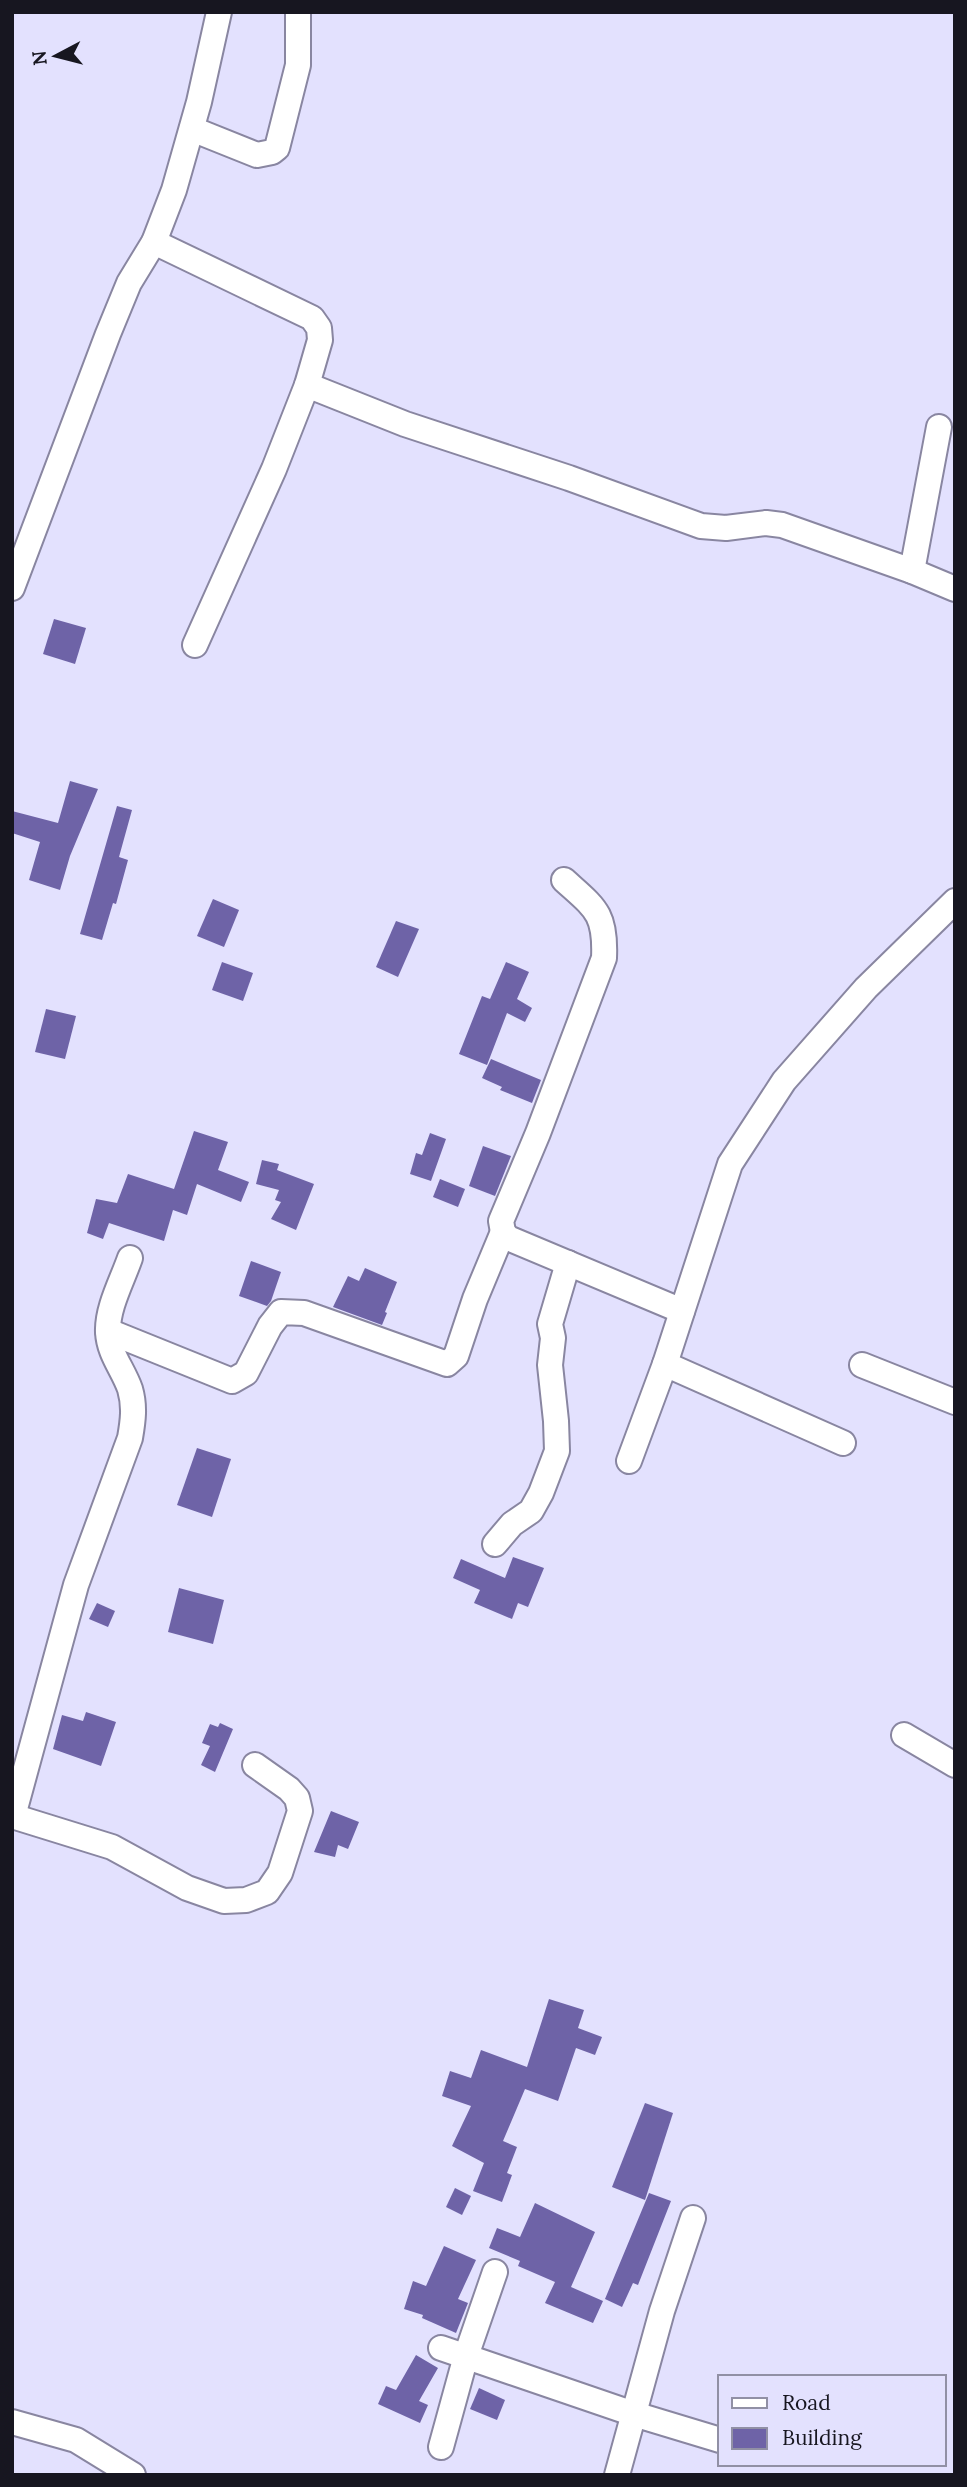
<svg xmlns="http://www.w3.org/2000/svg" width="967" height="2487" font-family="Lora,serif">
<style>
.building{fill:#6e63a7}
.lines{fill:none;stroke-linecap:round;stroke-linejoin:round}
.minor-casing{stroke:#8986a1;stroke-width:28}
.minor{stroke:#fff;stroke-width:24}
</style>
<rect width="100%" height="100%" fill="#e3e1fe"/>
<g class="building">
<polygon points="54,619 86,628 75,664 43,654"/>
<polygon points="70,781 98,789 70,856 60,890 29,880 40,842 12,833 12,811 58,823"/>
<polygon points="117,806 132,810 119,857 128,860 116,904 113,903 102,940 80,934"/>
<polygon points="213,899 239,910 224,947 197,936"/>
<polygon points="396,921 419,929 398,977 376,967"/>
<polygon points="222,962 253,973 243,1001 212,990"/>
<polygon points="506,962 529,972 517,999 532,1008 525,1022 507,1013 487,1065 459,1054 482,996 490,999"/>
<polygon points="46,1009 76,1016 65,1059 35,1052"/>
<polygon points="491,1059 541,1080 532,1103 500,1090 502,1087 482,1078"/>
<polygon points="194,1131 228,1142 218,1170 249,1182 241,1202 197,1184 187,1215 173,1210 164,1241 109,1223 103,1239 87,1233 96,1199 117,1203 128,1174 174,1189"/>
<polygon points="430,1133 446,1139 431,1181 410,1174 416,1153 422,1155"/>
<polygon points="483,1146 511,1156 495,1196 469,1186"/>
<polygon points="262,1160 279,1164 277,1170 314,1184 296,1230 271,1219 281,1202 275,1200 279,1190 256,1184"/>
<polygon points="440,1179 465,1189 458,1207 433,1197"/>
<polygon points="251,1261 281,1272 271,1301 267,1306 239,1296"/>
<polygon points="365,1268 397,1282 385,1312 387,1313 382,1325 333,1307 348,1276 359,1281"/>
<polygon points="197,1448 231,1459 212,1517 177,1505"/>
<polygon points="513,1557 544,1568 528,1607 518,1603 512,1619 474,1603 480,1590 453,1578 461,1559 505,1578"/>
<polygon points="179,1588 224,1600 213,1644 168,1632"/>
<polygon points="97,1603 115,1611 108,1627 89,1619"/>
<polygon points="86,1712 116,1722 101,1766 53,1749 62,1715 83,1721"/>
<polygon points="220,1723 233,1729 215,1772 201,1765 210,1746 202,1743 210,1724 218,1727"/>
<polygon points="331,1811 359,1822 348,1849 338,1845 335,1857 314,1852"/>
<polygon points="549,1999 584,2010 578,2028 602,2037 595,2055 576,2048 558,2101 525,2089 503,2141 517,2147 507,2173 512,2175 502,2202 473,2191 484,2163 452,2146 471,2106 442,2096 450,2071 471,2078 481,2050 527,2067"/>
<polygon points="645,2103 673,2113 645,2200 612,2187"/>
<polygon points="455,2188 471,2196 462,2215 446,2207"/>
<polygon points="649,2193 671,2201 638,2285 633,2283 622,2307 605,2299"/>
<polygon points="535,2203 595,2232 571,2287 603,2301 593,2323 545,2303 555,2282 518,2266 520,2261 489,2248 497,2228 520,2237"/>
<polygon points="444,2246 476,2260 458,2299 468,2303 456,2333 422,2318 423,2315 404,2309 413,2281 426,2286"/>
<polygon points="416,2355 438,2368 419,2401 428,2405 420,2423 378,2404 386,2386 396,2390"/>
<polygon points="479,2388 505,2400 497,2420 470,2409"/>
</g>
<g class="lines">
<defs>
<g id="minor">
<polyline points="192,129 257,155 272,152 277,148 298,65 298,12"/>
<polyline points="154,242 312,318 319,328 320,340 307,385 274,469 195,645"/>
<polyline points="307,385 405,424 569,478 701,526 726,528 766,523 782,525 912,571 955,589"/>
<polyline points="912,571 939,427"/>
<polyline points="12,588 108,334 129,283 154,242 174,190 199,102 219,12"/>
<path d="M 564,880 C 595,908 606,913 604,958 L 538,1133 L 501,1221 L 503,1232 L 508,1238 L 682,1311"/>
<polyline points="108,1331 232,1381 246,1373 270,1326 281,1312 304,1313 447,1364 456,1356 475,1299 503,1232"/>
<polyline points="665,1364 843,1443"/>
<polyline points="862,1365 955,1402"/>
<polyline points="629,1461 665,1364 730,1164 784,1081 866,988 955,901"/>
<polyline points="495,1544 512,1524 531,1511 541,1493 557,1451 556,1421 550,1365 553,1338 550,1324 568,1263"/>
<polyline points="904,1735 955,1765"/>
<polyline points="12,1816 112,1847 187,1888 224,1901 246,1900 267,1892 280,1873 300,1811 297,1798 289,1789 255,1765"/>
<path d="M 13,1816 L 76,1585 L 130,1438 C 133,1421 135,1406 130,1389 C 123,1369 109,1354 108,1332 C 107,1308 122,1281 130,1258"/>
<polyline points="441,2348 634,2414 720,2440"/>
<polyline points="12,2422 76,2440 133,2475"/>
<polyline points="441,2447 466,2356 495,2272"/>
<polyline points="617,2475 662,2311 693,2218"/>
</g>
</defs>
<use href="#minor" class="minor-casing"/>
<use href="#minor" class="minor"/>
</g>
<rect width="967" height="2487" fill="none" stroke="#171620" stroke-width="28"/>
<rect x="718" y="2375" width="228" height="91" fill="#e3e1fe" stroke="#9190a5" stroke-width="2"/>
<rect x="732" y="2398" width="35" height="10" fill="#ffffff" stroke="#9190a5" stroke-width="2"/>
<text x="782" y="2410" font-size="21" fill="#171620">Road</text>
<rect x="732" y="2428" width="35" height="21" fill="#6e63a7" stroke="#9190a5" stroke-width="2"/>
<text x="782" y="2445" font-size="21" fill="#171620">Building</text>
<g transform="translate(56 56) rotate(263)" stroke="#e3e1fe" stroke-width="5" paint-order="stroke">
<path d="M0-5L12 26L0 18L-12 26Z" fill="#171620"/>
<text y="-10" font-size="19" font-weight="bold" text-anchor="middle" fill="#171620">N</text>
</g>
</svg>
